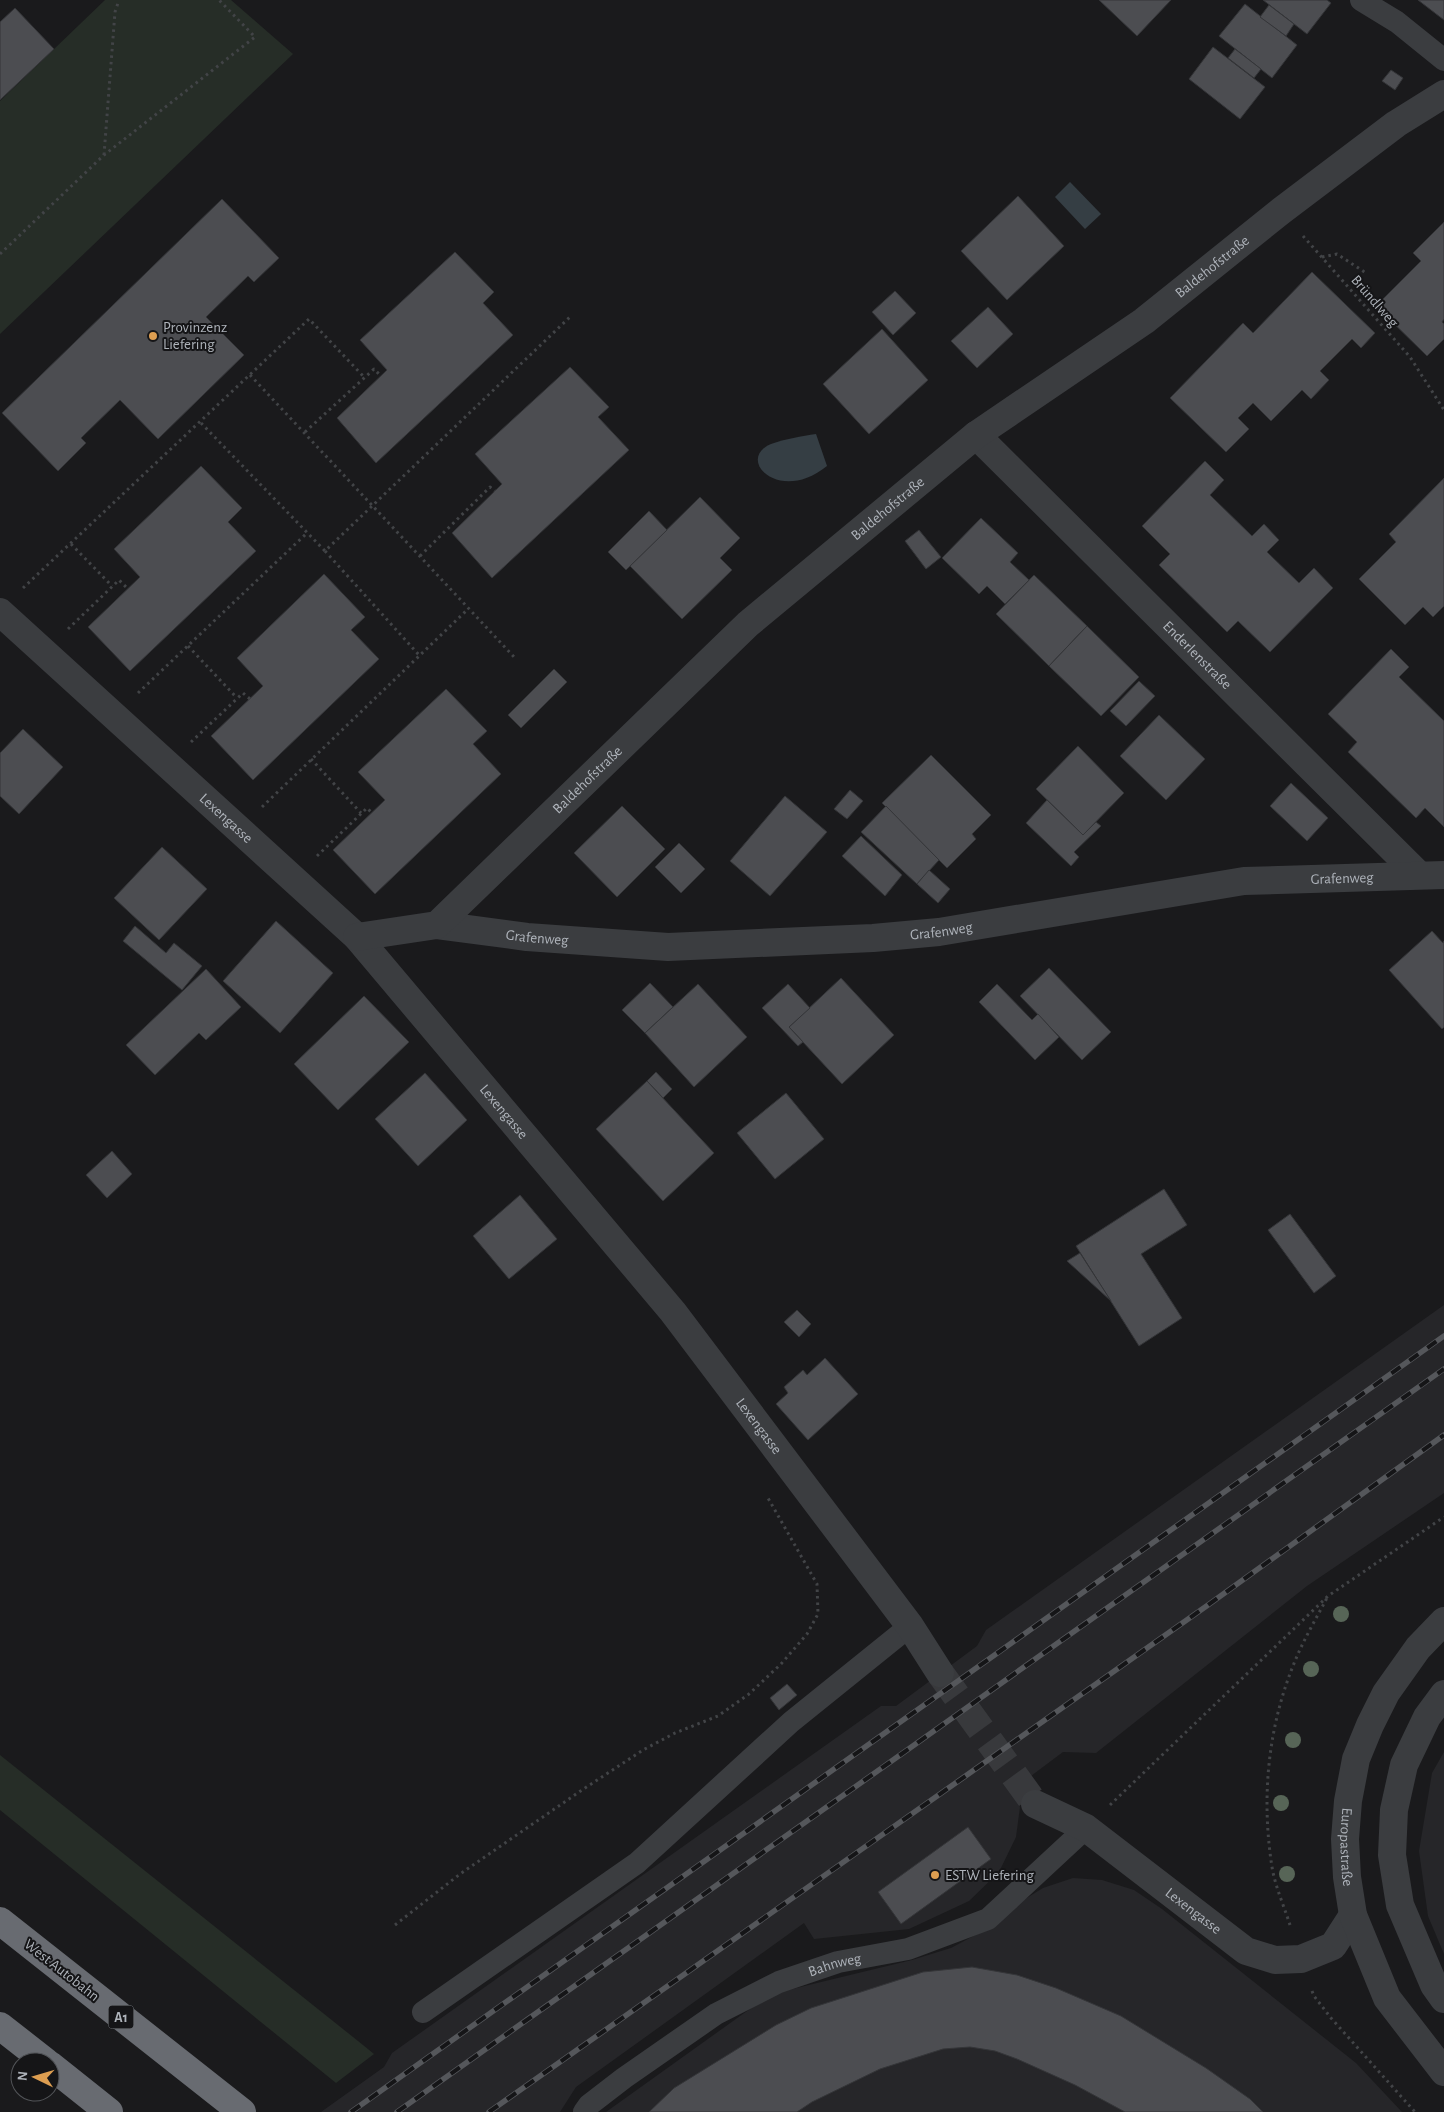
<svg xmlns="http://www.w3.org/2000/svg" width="1444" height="2112" font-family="'Alegreya Sans',sans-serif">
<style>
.built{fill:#262629}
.green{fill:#262d27}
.water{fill:#353e44}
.building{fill:#4c4d51;stroke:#343538}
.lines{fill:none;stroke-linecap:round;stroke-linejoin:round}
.minor-tunnel{stroke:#38393c;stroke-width:28;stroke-dasharray:28 14;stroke-linecap:butt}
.path{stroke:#424447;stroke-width:3;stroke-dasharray:2.5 4;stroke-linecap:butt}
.service{stroke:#3b3d40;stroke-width:22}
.minor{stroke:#3b3d40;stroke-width:28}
.tertiary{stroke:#3b3d40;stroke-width:28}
.motorway{stroke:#686b71;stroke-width:28}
.rail-casing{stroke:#55575b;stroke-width:5.5}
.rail{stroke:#151517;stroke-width:4;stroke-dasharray:11;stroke-linecap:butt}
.tree{fill:#576557}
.poi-dot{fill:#dd9e51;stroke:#151517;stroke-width:2}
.labels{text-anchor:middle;stroke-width:4;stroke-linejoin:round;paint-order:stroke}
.shield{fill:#151517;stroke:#808489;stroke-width:1}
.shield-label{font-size:14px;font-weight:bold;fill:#aeb3ba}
.street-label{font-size:15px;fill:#aeb3ba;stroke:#151517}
.poi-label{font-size:15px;fill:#aeb3ba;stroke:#151517;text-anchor:start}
</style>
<rect width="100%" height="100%" fill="#1a1a1c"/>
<g class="built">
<polygon points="1444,1305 1444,1493 1307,1586 1096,1753 1063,1752 1011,1791 1020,1807 1016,1837 999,1872 969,1901 909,1929 814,1939 804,1923 576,2087 560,2112 321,2112 384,2067 392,2053 881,1706 896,1706 977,1646 986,1630"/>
<polygon points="1444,1752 1444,1954 1428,1916 1419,1851 1432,1773"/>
<polygon points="1073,1878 1102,1880 1134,1890 1162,1909 1356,2063 1402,2112 606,2112 761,2001 784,1991 912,1960 951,1948 979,1933 1017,1904 1043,1888"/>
</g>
<g class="green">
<polygon points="105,0 231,0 293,54 0,334 0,101"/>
<polygon points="0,1755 363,2045 374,2054 336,2083 0,1810"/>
</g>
<g class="water">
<polygon points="1070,182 1101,214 1085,229 1055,197"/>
<path d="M 816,434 L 827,466 C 779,505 735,459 771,444 C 785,439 802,436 816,434 Z"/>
</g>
<g class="building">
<polygon points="1099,0 1171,0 1137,36"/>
<polygon points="1263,0 1327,0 1331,3 1307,34"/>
<polygon points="1418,0 1444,0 1444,20"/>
<polygon points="1245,4 1297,45 1272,78 1219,36"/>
<polygon points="1269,5 1294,24 1286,36 1260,17"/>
<polygon points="15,8 54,49 0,100 0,22"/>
<polygon points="1213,47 1265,87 1240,119 1189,79"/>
<polygon points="1235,49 1261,69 1254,78 1228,58"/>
<polygon points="1391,70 1403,78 1395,90 1382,81"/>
<polygon points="1018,196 1064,246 1007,300 961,251"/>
<polygon points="222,199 279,258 254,282 248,276 206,317 244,355 158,439 120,400 81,438 86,443 58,471 2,413"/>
<polygon points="1444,222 1444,319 1442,322 1444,324 1444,339 1427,356 1376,306 1421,261 1413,253"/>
<polygon points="455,252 494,292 483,303 513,335 376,463 337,418 387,370 360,340"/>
<polygon points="1312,272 1375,333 1361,348 1352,339 1320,371 1329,380 1311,399 1302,390 1271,421 1253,403 1238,418 1249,429 1226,452 1170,398 1243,323 1253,333"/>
<polygon points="895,291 916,313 893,335 872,312"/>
<polygon points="988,307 1013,334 977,368 951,341"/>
<polygon points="882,329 928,380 869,434 823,384"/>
<polygon points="570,367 609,407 598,417 629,450 492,578 452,533 502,484 475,454"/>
<polygon points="1205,461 1224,480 1210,495 1252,536 1264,524 1279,540 1267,552 1299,583 1314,568 1333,588 1270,652 1238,621 1227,632 1159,565 1170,554 1142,526"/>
<polygon points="201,466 242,508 228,522 256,551 130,671 88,627 140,577 114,549"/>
<polygon points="1444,478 1444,606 1433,617 1423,607 1405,625 1359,579 1396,542 1389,534"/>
<polygon points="700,497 740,538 720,558 732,570 682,619 630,566"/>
<polygon points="649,511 667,530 626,570 608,552"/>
<polygon points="981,518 1018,553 1010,562 1029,580 1005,604 987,586 979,594 942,558"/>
<polygon points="919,530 941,557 926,569 905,541"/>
<polygon points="324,574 365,617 351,630 379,659 253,780 211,736 263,686 237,658"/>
<polygon points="1034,575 1087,626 1049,666 996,614"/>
<polygon points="1087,626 1139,677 1101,716 1049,666"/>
<polygon points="1391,649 1409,667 1399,677 1444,721 1444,827 1425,808 1416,818 1348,752 1357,742 1328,714"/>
<polygon points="554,669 567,682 521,728 508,715"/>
<polygon points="1139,681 1155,696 1126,726 1110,711"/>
<polygon points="446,689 487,731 473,744 501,774 375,894 333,850 385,800 358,772"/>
<polygon points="1159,715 1205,759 1166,800 1120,756"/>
<polygon points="23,729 63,767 19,814 0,796 0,753"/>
<polygon points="1078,746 1124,793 1083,835 1036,789"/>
<polygon points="931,755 991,815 972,834 976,839 947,868 882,803"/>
<polygon points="1291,783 1328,818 1307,841 1270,806"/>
<polygon points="850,790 863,801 847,819 834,809"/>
<polygon points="785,796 827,832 770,896 730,861"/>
<polygon points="1047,800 1083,835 1096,822 1101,826 1074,852 1079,857 1071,866 1026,823"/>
<polygon points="622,806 665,849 617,897 574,853"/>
<polygon points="886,806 939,860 917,884 861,832"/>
<polygon points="861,836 902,875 885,896 842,856"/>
<polygon points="679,843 705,869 681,893 655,867"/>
<polygon points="162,847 207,889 159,940 114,898"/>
<polygon points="929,870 950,889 938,903 917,884"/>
<polygon points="276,921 333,973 280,1033 223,981"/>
<polygon points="135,926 166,953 174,943 202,966 182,990 123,941"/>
<polygon points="1432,931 1443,943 1444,941 1444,1027 1442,1029 1389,970"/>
<polygon points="1049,968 1111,1032 1082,1060 1020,996"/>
<polygon points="206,969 241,1007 206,1040 199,1033 155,1075 126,1045"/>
<polygon points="841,978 894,1035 842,1084 789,1027"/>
<polygon points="650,983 673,1007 645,1033 622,1010"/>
<polygon points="698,984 747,1037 694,1087 645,1033"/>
<polygon points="788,984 810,1008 789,1027 803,1042 798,1046 762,1008"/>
<polygon points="997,984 1032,1020 1038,1014 1059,1037 1035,1060 979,1002"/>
<polygon points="364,996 409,1042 338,1110 294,1064"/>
<polygon points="656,1072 672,1089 663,1098 647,1081"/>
<polygon points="425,1073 467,1120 418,1166 375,1119"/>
<polygon points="647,1081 714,1153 663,1201 596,1129"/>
<polygon points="786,1093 824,1139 775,1179 737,1133"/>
<polygon points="112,1151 132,1174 107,1198 86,1175"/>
<polygon points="1164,1189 1187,1225 1141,1254 1182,1318 1139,1346 1076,1246"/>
<polygon points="520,1195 557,1239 509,1279 473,1236"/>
<polygon points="1290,1214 1336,1276 1314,1293 1268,1230"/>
<polygon points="1080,1253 1111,1301 1067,1261"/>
<polygon points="797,1310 811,1324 799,1337 784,1322"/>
<polygon points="825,1358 858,1394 808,1440 776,1404 788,1393 784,1387 803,1370 807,1375"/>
<polygon points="787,1684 797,1695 779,1710 770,1698"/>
<polygon points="968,1827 991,1859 901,1924 878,1892"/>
<polygon points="972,1967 1017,1975 1056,1988 1121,2016 1206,2068 1250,2099 1263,2112 1125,2112 1075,2085 1017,2059 995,2051 970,2047 943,2049 880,2069 812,2102 797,2112 649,2112 674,2088 776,2025 811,2008 923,1972"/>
</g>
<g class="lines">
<polyline class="minor-tunnel" points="940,1673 1035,1804"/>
<g class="path">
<polyline points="104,155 115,12 119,0"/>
<polyline points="1303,236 1410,357 1444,410"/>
<polyline points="0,254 104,155 255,37 219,0"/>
<polyline points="1322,257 1337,254 1366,273"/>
<polyline points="250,375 516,659"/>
<polyline points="201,423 325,551 572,315"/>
<polyline points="305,432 374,369 381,376"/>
<polyline points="71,544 112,586"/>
<polyline points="325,551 419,655"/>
<polyline points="420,556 490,487 495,491"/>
<polyline points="23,588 309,319 364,377"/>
<polyline points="68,629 119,580 128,589"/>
<polyline points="188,646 237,698"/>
<polyline points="138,693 307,533"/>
<polyline points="191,742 243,693 250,699"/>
<polyline points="311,759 361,813"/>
<polyline points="262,807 468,609"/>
<polyline points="317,856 367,808 372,813"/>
<polyline points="1110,1805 1328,1596 1444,1517"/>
<polyline points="395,1925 460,1874 582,1790 643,1750 675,1733 718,1716 749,1694 781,1664 807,1634 818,1614 817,1584 768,1498"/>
<path d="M 1290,1925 C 1284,1906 1275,1886 1272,1867 C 1261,1797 1268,1726 1295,1661 C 1304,1639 1317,1617 1328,1596"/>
<polyline points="1312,1991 1314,1996 1331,2018 1415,2112"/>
</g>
<g class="service">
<polyline points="1361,0 1397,22 1444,60"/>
<polyline points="423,2012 637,1863 791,1722 910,1626"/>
<path id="s1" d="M 584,2112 L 589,2105 L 624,2078 L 716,2014 L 779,1982 L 838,1962 L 908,1949 L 988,1919 L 1086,1828"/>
</g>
<g class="minor">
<path id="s2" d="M 976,435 L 1419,875"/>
<path id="s3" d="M 0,612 L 357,937 L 673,1312 L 910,1626 L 940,1673"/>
<path id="s4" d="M 437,925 L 527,937 L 668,947 L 873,938 L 939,932 L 1244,881 L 1444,875"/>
<path id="s5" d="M 357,937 L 437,925 L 748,624 L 976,435 L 1144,321 L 1281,211 L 1396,124 L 1444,94"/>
<path id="s6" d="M 1035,1804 L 1086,1828 L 1246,1951 L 1275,1960 L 1301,1959 L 1333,1946 L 1353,1915"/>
</g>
<g class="tertiary">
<path id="s7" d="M 1444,1621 L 1418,1648 L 1386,1693 L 1370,1725 L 1356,1759 L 1348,1801 L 1345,1839 L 1347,1877 L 1353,1915 L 1387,1998 L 1444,2072"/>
<polyline points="1444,1694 1427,1717 1404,1765 1394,1810 1392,1855 1400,1905 1434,1985 1444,1999"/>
</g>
<g class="motorway">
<polyline points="0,1921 242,2112"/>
<polyline points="0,2026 46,2062"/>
<polyline points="50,2065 109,2112"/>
</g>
<defs>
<g id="rail">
<polyline points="351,2112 1444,1336"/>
<polyline points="397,2112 1444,1369"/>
<polyline points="489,2112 1208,1605 1444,1435"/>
</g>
</defs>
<use href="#rail" class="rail-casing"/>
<use href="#rail" class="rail"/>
</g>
<g class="tree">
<circle cx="1341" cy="1614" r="8"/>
<circle cx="1311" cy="1669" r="8"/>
<circle cx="1293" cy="1740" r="8"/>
<circle cx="1281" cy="1803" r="8"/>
<circle cx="1287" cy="1874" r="8"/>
</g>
<g class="poi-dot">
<circle cx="153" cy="336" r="5"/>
<circle cx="935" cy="1875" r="5"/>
</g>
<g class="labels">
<rect class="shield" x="108.5" y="2005.5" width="25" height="23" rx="4"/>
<g class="shield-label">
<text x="121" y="2022">A1</text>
</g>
<g class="street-label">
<text dy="5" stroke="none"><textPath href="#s5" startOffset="1100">Baldehofstraße</textPath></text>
<text transform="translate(1375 301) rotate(49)" y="5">Bründlweg</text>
<text dy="5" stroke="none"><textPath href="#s5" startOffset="695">Baldehofstraße</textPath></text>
<text dy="5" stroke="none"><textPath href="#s2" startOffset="312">Enderlenstraße</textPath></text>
<text dy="5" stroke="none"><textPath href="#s5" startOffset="290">Baldehofstraße</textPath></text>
<text dy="5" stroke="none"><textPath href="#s3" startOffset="306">Lexengasse</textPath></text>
<text dy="5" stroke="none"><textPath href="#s4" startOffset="911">Grafenweg</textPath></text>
<text dy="5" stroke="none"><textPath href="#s4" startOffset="506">Grafenweg</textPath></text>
<text dy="5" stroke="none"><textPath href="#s4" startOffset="101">Grafenweg</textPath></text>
<text dy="5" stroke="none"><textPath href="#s3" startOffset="711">Lexengasse</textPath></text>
<text dy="5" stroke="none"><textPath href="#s3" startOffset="1116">Lexengasse</textPath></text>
<text dy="5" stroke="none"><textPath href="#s7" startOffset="254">Europastraße</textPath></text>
<text dy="5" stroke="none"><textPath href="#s6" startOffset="192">Lexengasse</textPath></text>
<text dy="5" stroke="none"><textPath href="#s1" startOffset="294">Bahnweg</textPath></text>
<text transform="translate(62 1970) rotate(38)" y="5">West Autobahn</text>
</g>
<g class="poi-label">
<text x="163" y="332">Provinzenz<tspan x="163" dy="17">Liefering</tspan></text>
<text x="945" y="1880">ESTW Liefering</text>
</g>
</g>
<g transform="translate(35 2077) rotate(275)"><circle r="24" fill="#151517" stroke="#525458"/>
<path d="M0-4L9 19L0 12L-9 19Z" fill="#dd9e51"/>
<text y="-8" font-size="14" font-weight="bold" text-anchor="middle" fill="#aeb3ba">N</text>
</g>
</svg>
